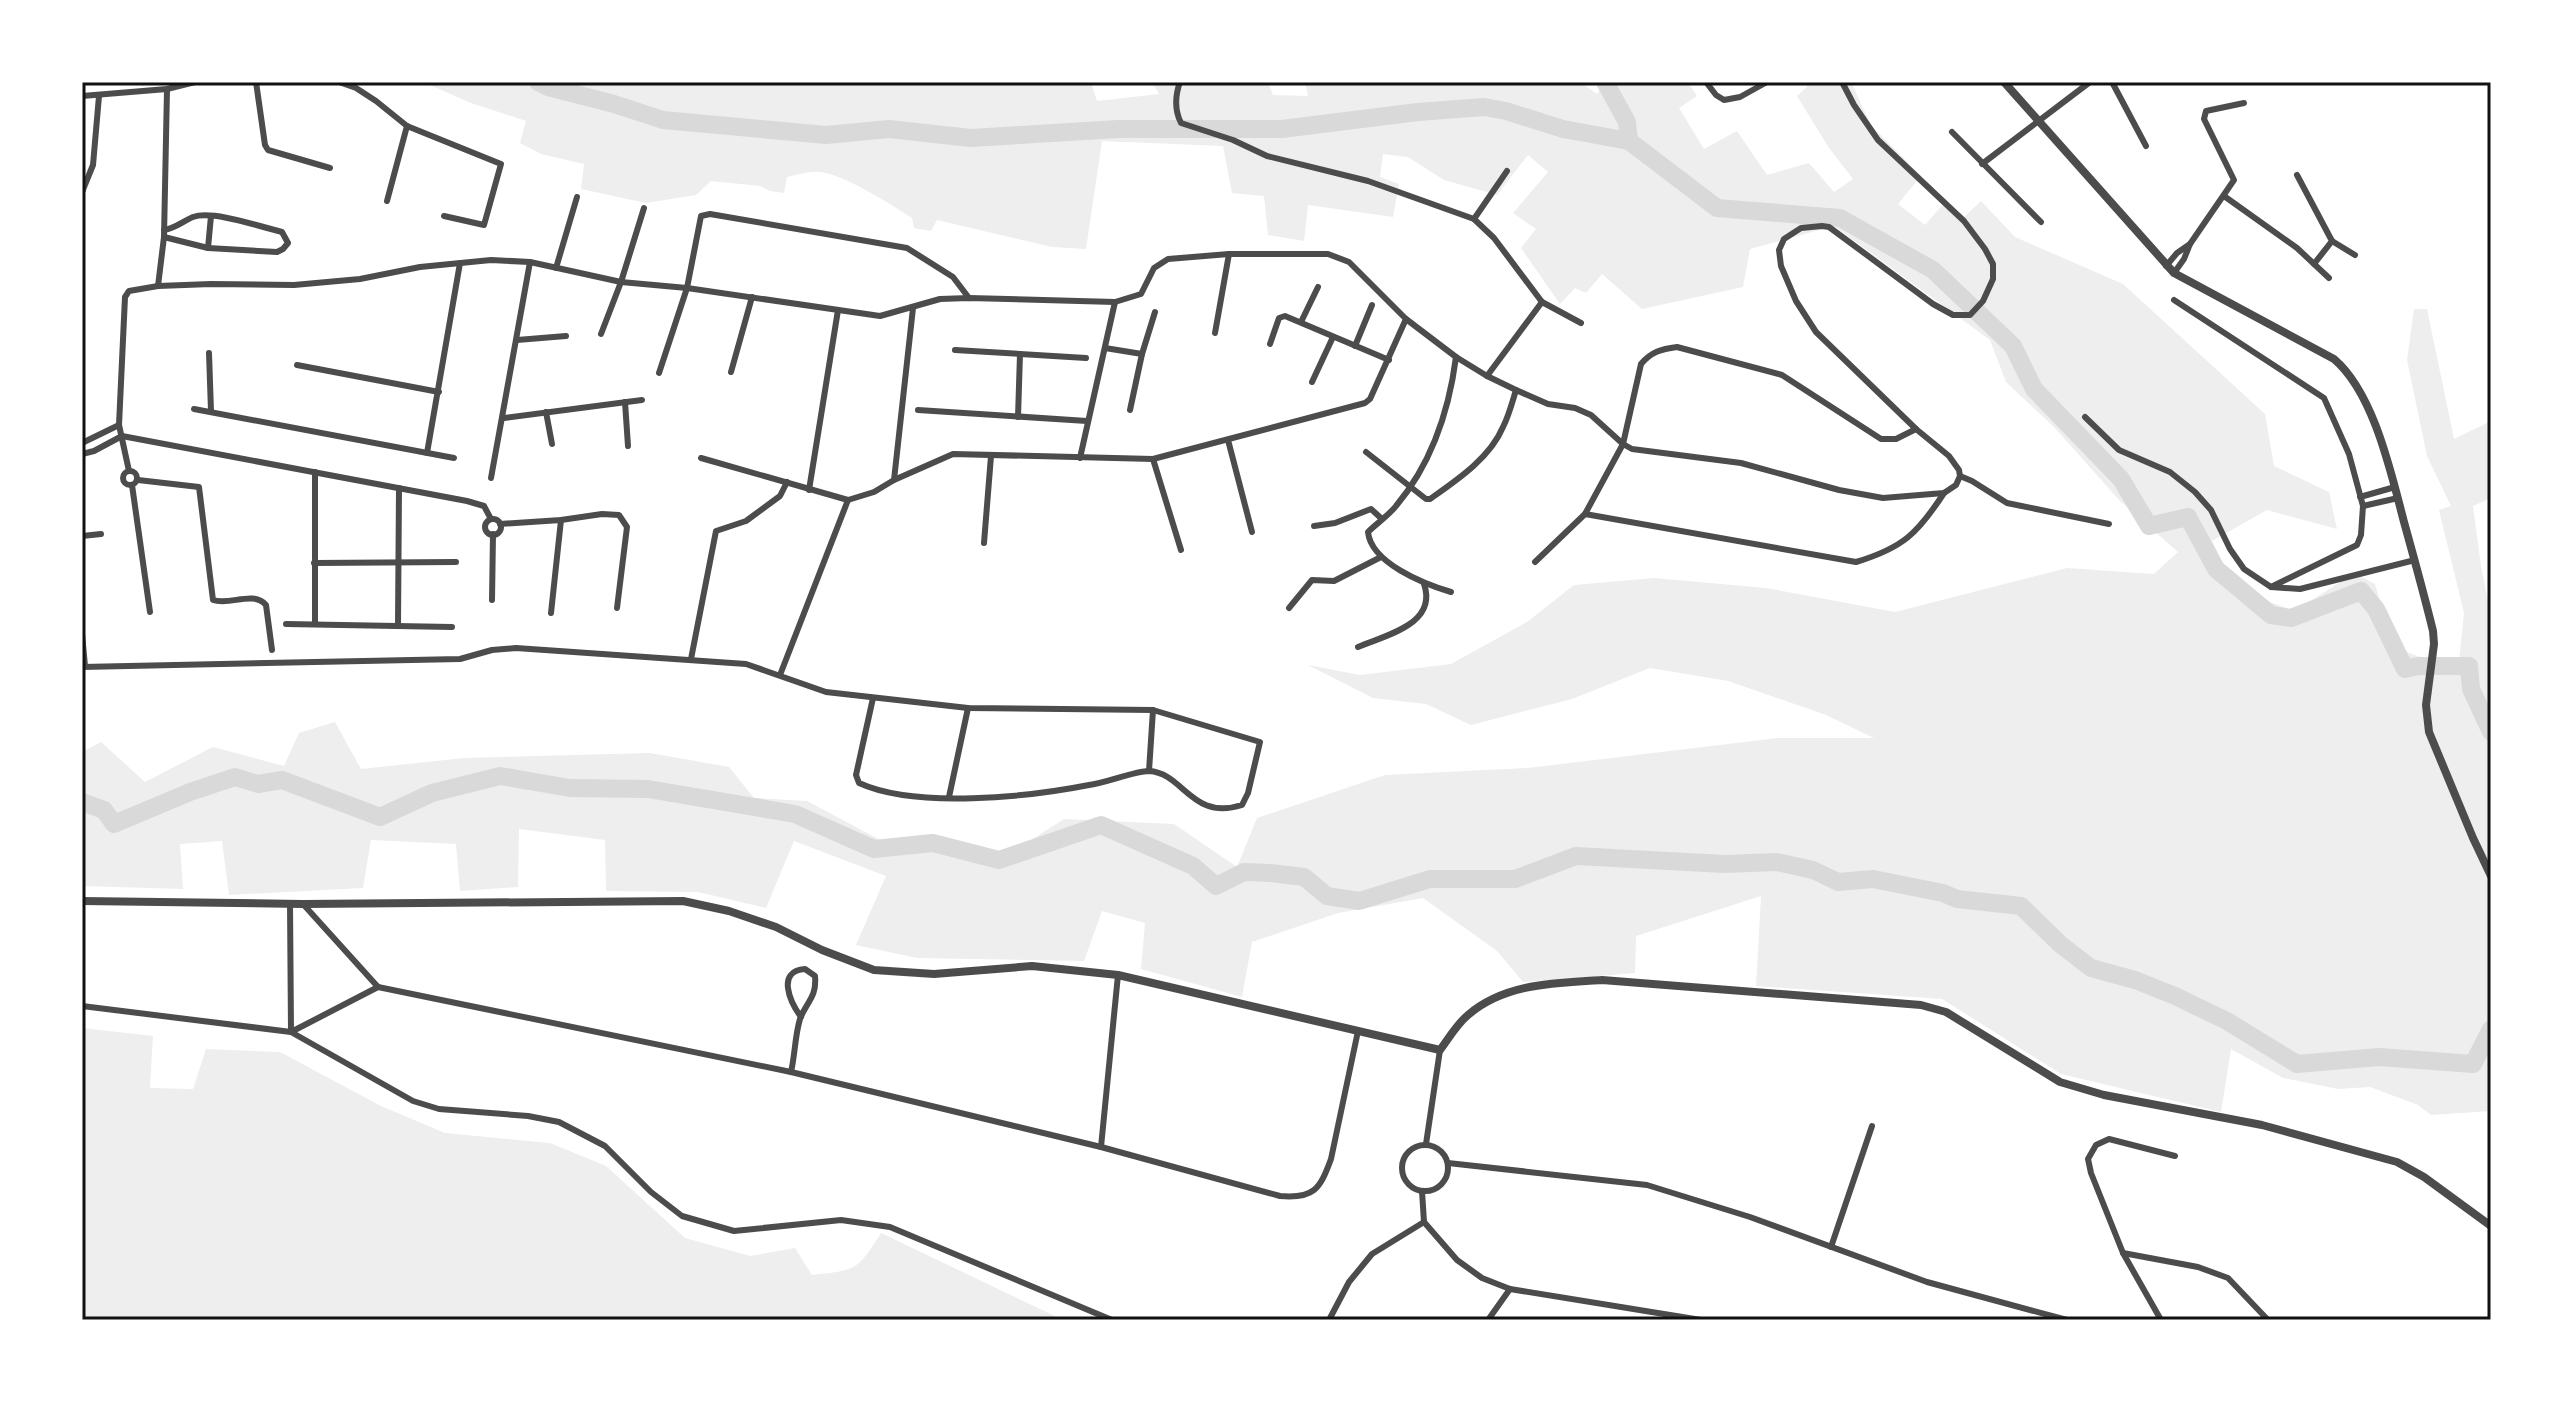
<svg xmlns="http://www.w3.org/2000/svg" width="2573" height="1402" font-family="'Asap Condensed',sans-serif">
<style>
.green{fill:#eee}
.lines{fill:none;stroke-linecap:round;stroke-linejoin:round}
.river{stroke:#d9d9d9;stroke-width:18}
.minor{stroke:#4c4c4c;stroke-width:6}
.tertiary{stroke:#4c4c4c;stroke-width:8}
.neatline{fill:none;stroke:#111;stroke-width:3}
</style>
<rect width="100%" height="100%" fill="#fff"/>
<g class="green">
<path d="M 423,82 L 1091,82 L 1097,101 L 1159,94 L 1152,82 L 1268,82 L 1273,95 L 1308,96 L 1305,82 L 1580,82 L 1597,94 L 1602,87 L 1596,82 L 1688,82 L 1697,96 L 1679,108 L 1704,149 L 1737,131 L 1767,175 L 1809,163 L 1834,192 L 1853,179 L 1829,148 L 1797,96 L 1807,87 L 1805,82 L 1851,82 L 1871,125 L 1921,176 L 1898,204 L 1925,225 L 1944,203 L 1961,220 L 1981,201 L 2015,237 L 2123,284 L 2265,414 L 2274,466 L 2329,492 L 2337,529 L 2267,510 L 2212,541 L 2236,590 L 2295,611 L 2354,573 L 2375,584 L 2393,647 L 2458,671 L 2464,613 L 2439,510 L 2451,506 L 2427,456 L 2407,360 L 2414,309 L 2427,309 L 2454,439 L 2491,421 L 2491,498 L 2473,506 L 2481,566 L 2491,617 L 2491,1111 L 2431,1115 L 2418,1105 L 2370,1087 L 2338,1089 L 2283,1078 L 2231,1049 L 2221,1112 L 2061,1074 L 1942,999 L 1756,986 L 1761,896 L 1636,936 L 1635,973 L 1523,982 L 1497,951 L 1423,898 L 1338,913 L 1252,942 L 1242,997 L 1141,969 L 1145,923 L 1102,911 L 1084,961 L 917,958 L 856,945 L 886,876 L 794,841 L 766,908 L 698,892 L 606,891 L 605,840 L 519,829 L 518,887 L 460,891 L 456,844 L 371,840 L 363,888 L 229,895 L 222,841 L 180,844 L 183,889 L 82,886 L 82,752 L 101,742 L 145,782 L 213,747 L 284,766 L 299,733 L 335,722 L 361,769 L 464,758 L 650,753 L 729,767 L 754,798 L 807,801 L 884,842 L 948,839 L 1008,855 L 1064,819 L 1174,824 L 1237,867 L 1257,818 L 1385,775 L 1528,768 L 1778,738 L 1874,738 L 1826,715 L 1728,681 L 1650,668 L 1572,699 L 1471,725 L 1426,704 L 1373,698 L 1308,665 L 1360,675 L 1451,664 L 1527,622 L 1574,585 L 1654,578 L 1766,588 L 1895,612 L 2067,568 L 2154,574 L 2178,552 L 2119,500 L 2055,428 L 2006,382 L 1990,340 L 1834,226 L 1750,249 L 1743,287 L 1642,309 L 1602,274 L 1586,293 L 1575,288 L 1560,304 L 1521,248 L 1536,229 L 1513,213 L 1548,172 L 1528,155 L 1497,195 L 1444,180 L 1408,157 L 1383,154 L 1380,177 L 1399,184 L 1393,217 L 1308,205 L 1304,241 L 1268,235 L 1264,196 L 1232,193 L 1223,146 L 1102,141 L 1086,249 L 1052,247 L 937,220 L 931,231 L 914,228 L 912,218 C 892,205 842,173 819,172 C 809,171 797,175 787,177 L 784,193 L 770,191 L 760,186 L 711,181 L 696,195 L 646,203 L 581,189 L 584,164 L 541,154 L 520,143 L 526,121 L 471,103 Z"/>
<path d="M 82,1028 L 153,1036 L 150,1088 L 193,1089 L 206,1049 L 280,1052 L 381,1106 L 445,1133 L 550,1143 L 606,1166 L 685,1238 L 750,1256 L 795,1248 L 812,1275 C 857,1270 857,1271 881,1233 L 1063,1320 L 82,1320 Z"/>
</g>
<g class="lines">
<g class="river">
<polyline points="538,82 548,87 614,104 663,120 826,135 889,129 971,138 1118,129 1282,129 1418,112 1484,107 1506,111 1563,129 1629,141 1627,122 1605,82"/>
<polyline points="1629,141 1717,208 1840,218 1933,270 2013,346 2034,389 2121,479 2149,526 2188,517 2216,569 2271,615 2291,618 2361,591 2376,609 2405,669 2418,666 2469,666 2471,689 2491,732"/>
<polyline points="82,802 104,810 114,824 190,792 235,777 258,784 282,780 380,817 432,793 500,776 570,788 648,789 795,814 874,849 933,843 999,860 1101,825 1193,866 1216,886 1244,872 1270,873 1304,877 1327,896 1359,901 1430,879 1515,879 1576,856 1724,864 1777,862 1813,870 1838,882 1873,879 1943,893 1957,899 2021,906 2060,944 2091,968 2135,980 2175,996 2227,1021 2297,1064 2379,1057 2473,1064 2491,1029"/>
</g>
<g class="minor">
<polyline points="256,82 265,145 268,150 330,168"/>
<polyline points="339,82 356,88 376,101 407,126 501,164 484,225 444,216"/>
<path d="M 1180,82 C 1175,96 1174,109 1181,123 L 1233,140 L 1267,156 L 1368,181 L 1474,219 L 1494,238 L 1542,302 L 1581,323"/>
<polyline points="1706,82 1716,95 1724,100 1740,97 1767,82"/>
<polyline points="2112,82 2146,146"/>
<polyline points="82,96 167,89 195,82"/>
<polyline points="1952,132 2041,222"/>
<polyline points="1982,164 2090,82"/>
<polyline points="2297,175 2332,241 2314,264"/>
<polyline points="82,192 93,165 99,96"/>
<polyline points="2224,196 2297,248 2329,278"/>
<polyline points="387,201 407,126"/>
<polyline points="1474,219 1507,171"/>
<path d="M 164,230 C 176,228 183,221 193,217 C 213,210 261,227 282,232 L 288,243 L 283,249 L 277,252 L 208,248 L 164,237"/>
<polyline points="2332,241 2355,255"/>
<polyline points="208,248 211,216"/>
<polyline points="2166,266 2177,253 2190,244"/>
<polyline points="556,268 577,197"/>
<polyline points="2174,273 2184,259 2190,244 2234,180 2204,119 2206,111 2244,103"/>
<polyline points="158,286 164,237 167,89"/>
<polyline points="2174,300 2324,398 2349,454 2363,506 2361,535 2357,545 2271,587"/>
<polyline points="1301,322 1318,287"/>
<polyline points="1215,333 1229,254"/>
<polyline points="601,334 621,282 644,208"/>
<polyline points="517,340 566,336"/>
<polyline points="1270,344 1279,318 1285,316 1389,360"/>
<polyline points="1355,346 1372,305"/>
<polyline points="1105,348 1142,354"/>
<polyline points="955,350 1086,358"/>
<polyline points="209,353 211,411"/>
<polyline points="297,365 439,392"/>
<polyline points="731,372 752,297"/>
<polyline points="659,373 687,288 701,216 710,214 907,248 953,277 969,298"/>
<polyline points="1487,376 1542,302"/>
<polyline points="1312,382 1333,337"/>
<polyline points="625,402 628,446"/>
<polyline points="194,409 454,458"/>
<polyline points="918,410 1087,421"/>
<polyline points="1130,410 1142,354 1155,312"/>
<polyline points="546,412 552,444"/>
<polyline points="1018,417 1020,354"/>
<polyline points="2085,417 2119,450 2170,472 2195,492 2211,510 2230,549 2244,569 2271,587 2300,589 2415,560"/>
<polyline points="504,418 642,400"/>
<polyline points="122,436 467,501 484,506 491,519"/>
<polyline points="1228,440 1252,532"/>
<polyline points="82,443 119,425"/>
<path d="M 1366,452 L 1426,499 L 1430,499 C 1457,480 1490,458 1503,427 C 1509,415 1512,403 1516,390"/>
<polyline points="427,453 460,263"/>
<polyline points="82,454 94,451 122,436"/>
<polyline points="701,458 848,500"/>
<polyline points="1080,458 1115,302"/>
<polyline points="1153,459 1181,550"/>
<polyline points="129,471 119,425 125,297 129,291 158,286 211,284 294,285 360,279 420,267 491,260 530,262 621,282 687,288 880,316 940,299 969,298 1115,302 1141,294 1154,268 1168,259 1229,254 1328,254 1349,262 1406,319 1456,357 1487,376 1516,390 1548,404 1575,408 1591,415 1623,444 1632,449 1741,463 1839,490 1883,498 1944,493 1956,485 1960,476 1959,470 1949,456 1916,429 1816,332 1796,301 1781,266 1779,250 1784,239 1801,228 1822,226 1829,227 1933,304 1953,315 1970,315 1983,301 1993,279 1993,264 1985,249 1964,221 1878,140 1854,105 1842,82"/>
<circle cx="130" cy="478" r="7"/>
<polyline points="1960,476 1972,481 2007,503 2109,524"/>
<polyline points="491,478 530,262"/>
<path d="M 138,480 L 199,487 L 213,600 C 230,606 253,590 266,605 L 272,650"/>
<polyline points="894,480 913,308"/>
<polyline points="132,485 150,612"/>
<polyline points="809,490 838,310"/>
<polyline points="2360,497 2395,487"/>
<polyline points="848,500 874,492 894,480 953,454 1153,459 1365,403 1370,399 1406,319"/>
<polyline points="2363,506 2398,498"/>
<path d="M 1585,514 L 1856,562 C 1903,548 1918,533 1944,493"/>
<circle cx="493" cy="527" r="8"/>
<polyline points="500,524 561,520 602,514 619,515 627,527 617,608"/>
<polyline points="1314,526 1335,523 1371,509 1382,519"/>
<polyline points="82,536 101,534"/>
<polyline points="984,543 991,456"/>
<path d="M 1535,562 L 1585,514 L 1623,444 L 1641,364 C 1651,352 1661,349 1677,347 L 1782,375 L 1881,439 L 1896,439 L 1916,429"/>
<polyline points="314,563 456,562"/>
<path d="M 1451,592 C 1424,584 1371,563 1368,532 C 1377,523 1388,516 1396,506 C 1432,463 1449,411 1456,357"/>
<polyline points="492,600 493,534"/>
<polyline points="1289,608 1312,580 1334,581 1381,557"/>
<polyline points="551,613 561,520"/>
<polyline points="286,624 452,627"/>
<polyline points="315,624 315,472"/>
<polyline points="398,625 399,488"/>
<polyline points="82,634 85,666"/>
<path d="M 1358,647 C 1386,635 1438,624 1424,584"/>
<polyline points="691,659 716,531 746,521 780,496 787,482"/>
<path d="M 82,667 L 460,659 L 492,650 L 516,648 L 746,664 L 826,692 L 968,708 L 1153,710 L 1260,742 L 1248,793 L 1242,805 C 1191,821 1184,773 1149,771 C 1135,771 1105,783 1089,785 C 1028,797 916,809 859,783 L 856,775 L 873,698"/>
<polyline points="780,675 848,500"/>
<polyline points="1149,771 1153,710"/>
<polyline points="949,797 968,708"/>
<polyline points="290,903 291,1032 378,987"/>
<path d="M 303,904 L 378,987 L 791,1072 L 1101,1147 L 1280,1196 C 1314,1199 1320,1189 1331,1159 L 1358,1031"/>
<polyline points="82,1006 291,1032 413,1101 439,1109 528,1116 559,1122 605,1146 651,1192 682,1216 734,1231 841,1220 890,1227 1112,1320"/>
<path d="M 791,1072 C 795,1055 795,1035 800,1019 C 806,1002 817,998 815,976 L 805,969 C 776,971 790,1002 801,1017"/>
<polyline points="1426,1144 1440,1050"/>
<circle cx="1425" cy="1168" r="23"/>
<polyline points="1101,1147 1118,975"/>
<polyline points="1448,1163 1647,1185 1750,1217 1927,1282 2067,1320"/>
<polyline points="1422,1191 1424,1222 1457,1260 1482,1278 1510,1289 1701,1320"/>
<polyline points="1831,1247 1872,1126"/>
<polyline points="2123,1253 2198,1267 2228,1278 2268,1320"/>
<polyline points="1329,1320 1349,1282 1372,1254 1424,1222"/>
<polyline points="1488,1320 1510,1289"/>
<polyline points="2161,1320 2123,1253 2091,1173 2088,1159 2096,1145 2109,1139 2175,1156"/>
</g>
<g class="tertiary">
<path d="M 2004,82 L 2174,273 L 2334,359 C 2374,393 2391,473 2404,522 C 2414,558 2424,594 2433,631 L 2434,644 L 2426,705 L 2429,732 L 2473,838 L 2491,876"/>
<path d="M 82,901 L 303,904 L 683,901 L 729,911 L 776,927 L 822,950 L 874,970 L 934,974 L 1032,966 L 1118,975 L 1440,1050 C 1449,1038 1457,1024 1468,1015 C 1505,983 1556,983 1602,980 L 1921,1005 L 1946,1012 L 2060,1082 L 2104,1095 L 2262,1125 L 2397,1162 L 2424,1177 L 2491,1226"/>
</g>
</g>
<rect width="2573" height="1402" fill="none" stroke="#ffffff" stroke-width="168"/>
<rect x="84" y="84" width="2405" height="1234" class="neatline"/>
</svg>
